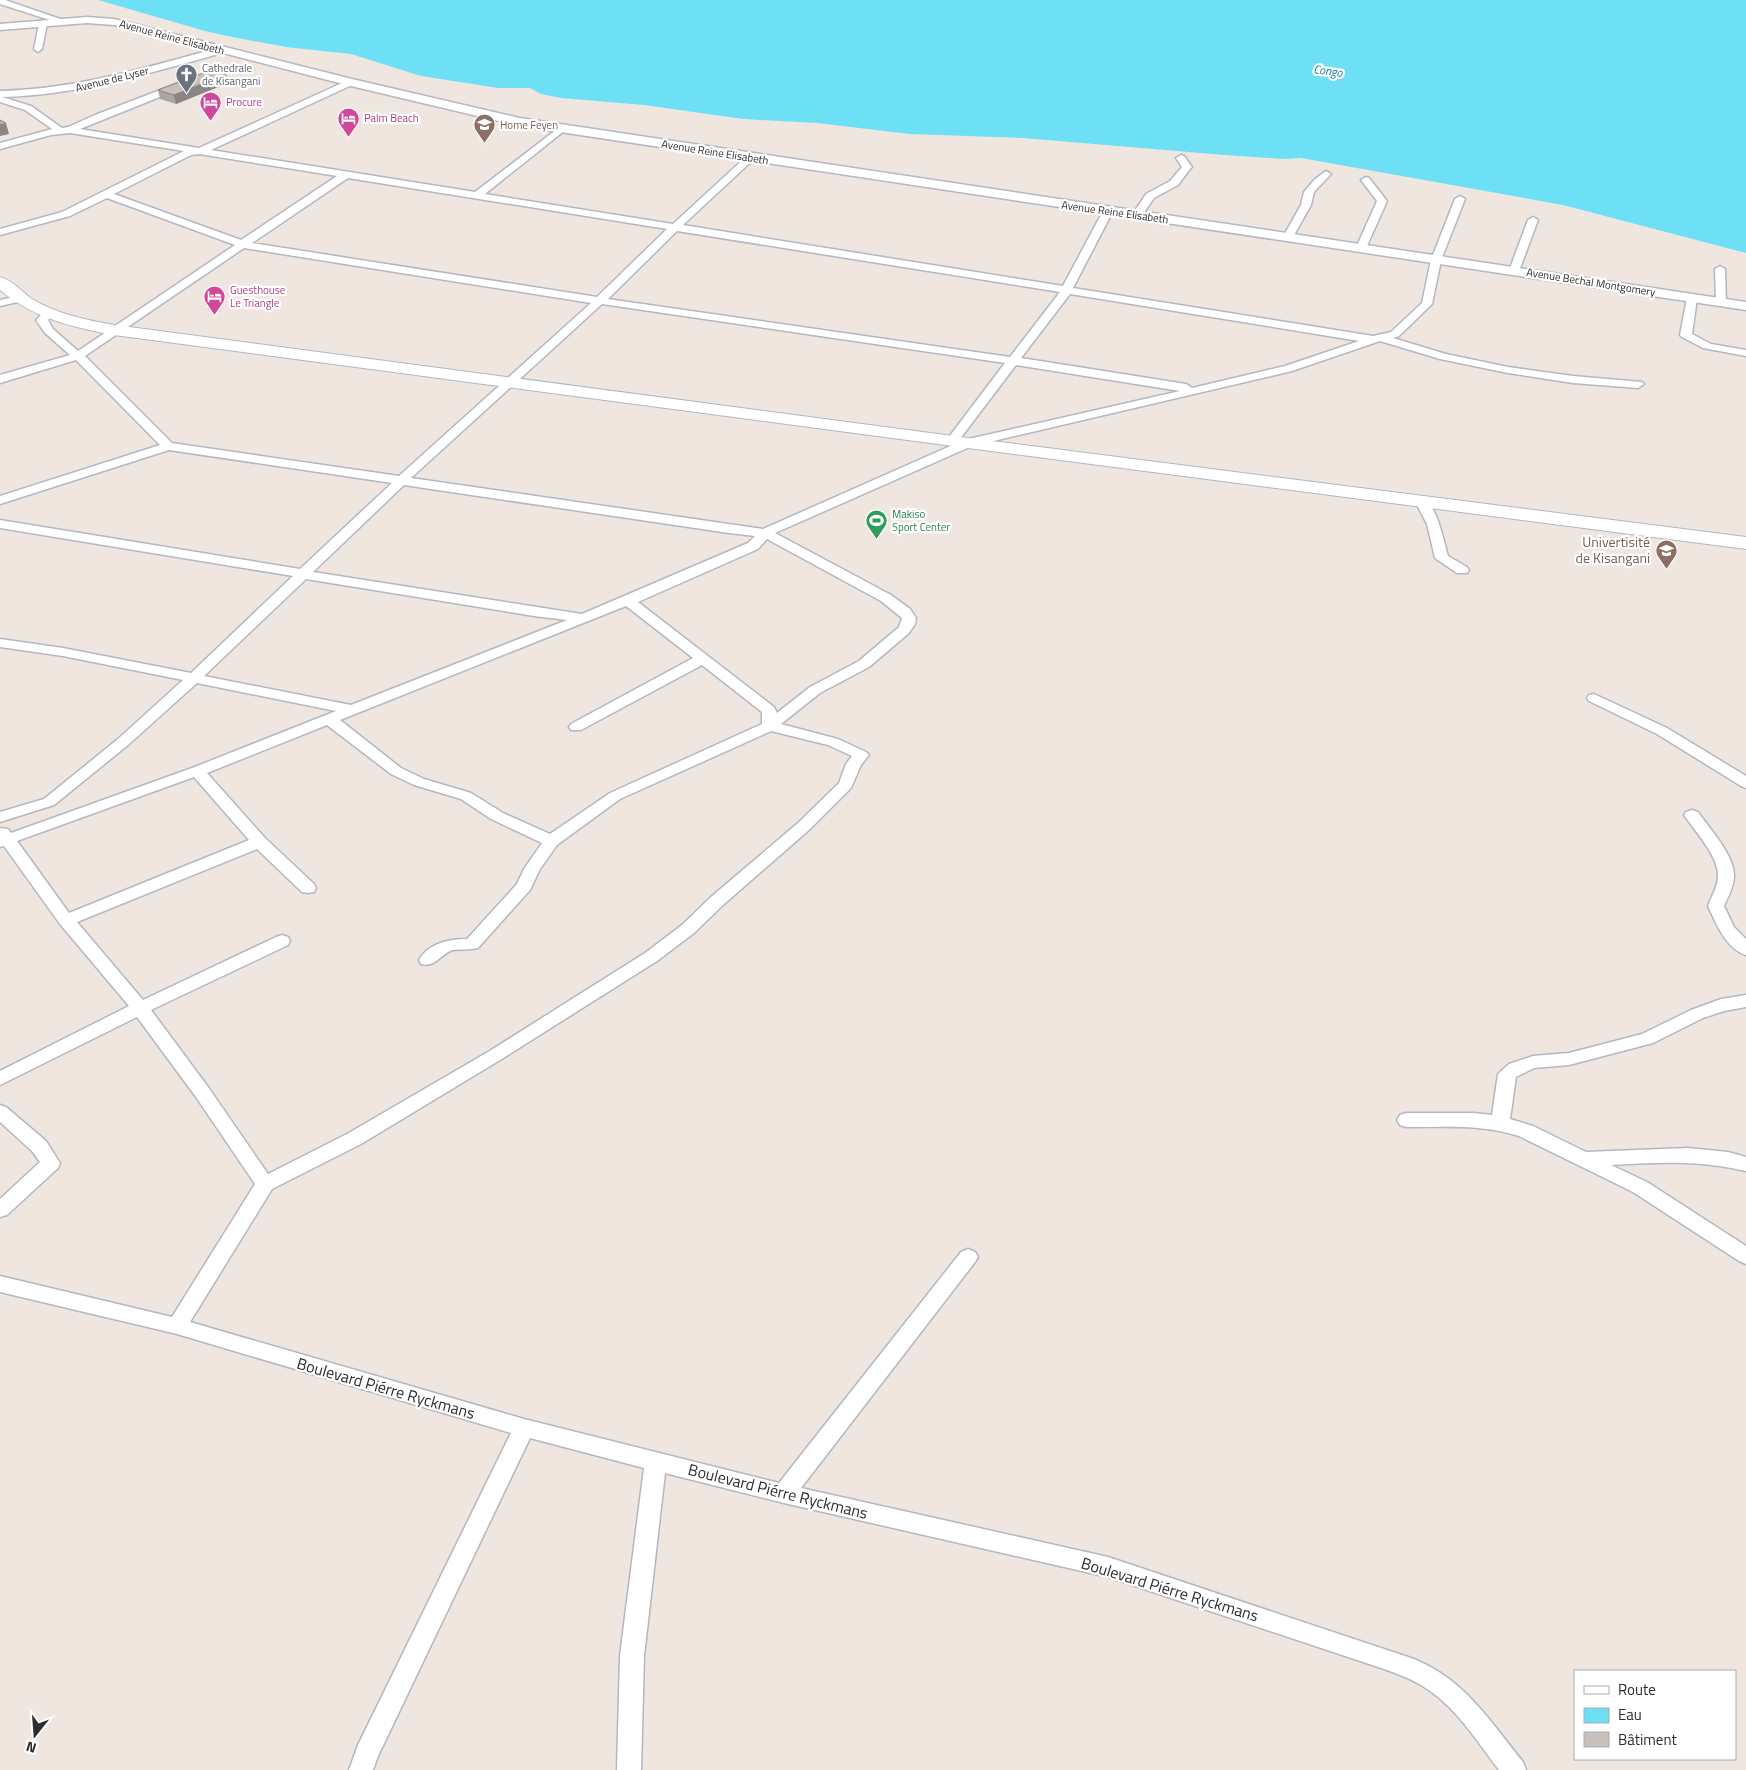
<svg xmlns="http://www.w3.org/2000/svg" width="1746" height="1770" font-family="'Titillium Web',sans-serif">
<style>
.water{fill:#6ee0f5}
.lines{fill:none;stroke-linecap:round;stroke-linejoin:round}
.minor-casing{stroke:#b3b7c1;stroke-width:3}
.tertiary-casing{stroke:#b3b7c1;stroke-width:3}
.secondary-casing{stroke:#b3b7c1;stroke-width:2}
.minor{fill:#fff;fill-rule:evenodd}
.tertiary{fill:#fff;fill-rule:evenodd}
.secondary{fill:#fff;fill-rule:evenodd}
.wall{fill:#aba5a1}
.shaded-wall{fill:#8b8683}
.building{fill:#c7c0bb;stroke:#8b8683}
.labels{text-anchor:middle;stroke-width:4.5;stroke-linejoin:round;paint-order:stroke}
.far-street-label{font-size:11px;fill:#2d2d2d;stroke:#fff}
.far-worship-label{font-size:11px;fill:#5b616d;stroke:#fff;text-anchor:start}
.far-hotel-label{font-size:11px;fill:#b23c85;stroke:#fff;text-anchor:start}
.far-education-label{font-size:11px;fill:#785e54;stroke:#fff;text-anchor:start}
.far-leisure-label{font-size:11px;fill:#27864d;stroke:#fff;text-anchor:start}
.far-water-label{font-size:12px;font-style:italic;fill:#087ca0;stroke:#fff}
.education-label{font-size:14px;fill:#785e54;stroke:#fff;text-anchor:end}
.near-street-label{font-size:16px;fill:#2d2d2d;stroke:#fff}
</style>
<rect width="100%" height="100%" fill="#efe6df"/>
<polygon class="water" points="98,0 1746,0 1746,253 1563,205 1301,158 1284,159 1224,155 1023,138 910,134 817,123 743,119 644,105 561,98 541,94 530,88 498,88 421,76 351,54 286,47 232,37 205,31"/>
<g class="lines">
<defs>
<g id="minor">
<polygon points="0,0 5,0 69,22 62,24 0,4"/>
<polygon points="43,21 47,24 42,49 38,52 34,49 39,24"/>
<path d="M 222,47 L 226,50 L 225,52 C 151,73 79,95 2,97 L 31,106 L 62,128 L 68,127 L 95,115 L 176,84 L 182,84 L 182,88 L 80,129 L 199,148 L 351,79 L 355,82 L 354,84 L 211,150 L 475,192 L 561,126 L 566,129 L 564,131 L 485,194 L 673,224 L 748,155 L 751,154 L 756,157 L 754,159 L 683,225 L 1063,286 L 1103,211 L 1108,208 L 1113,211 L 1073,288 L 1373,336 L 1391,332 L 1422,303 L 1431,260 L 1455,199 L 1460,196 L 1465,199 L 1441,260 L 1432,304 L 1399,336 L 1393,338 L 1446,354 L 1508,367 L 1573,376 L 1642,382 L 1644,384 L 1638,388 L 1573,383 L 1508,373 L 1440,359 L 1380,341 L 1292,371 L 972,446 L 775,533 L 891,595 L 910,609 L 916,618 L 915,624 L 909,633 L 869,667 L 820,693 L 781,724 L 838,739 L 866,752 L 869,755 L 861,765 L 851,788 L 810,829 L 723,905 L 694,933 L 657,961 L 500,1060 L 361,1144 L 272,1189 L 190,1322 L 524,1419 L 779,1483 L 961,1252 L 968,1249 L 975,1252 L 978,1257 L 975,1262 L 801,1488 L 1108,1557 L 1414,1659 C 1465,1680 1489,1720 1523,1762 L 1526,1770 L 1499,1770 C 1476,1740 1455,1705 1421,1685 C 1407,1677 1391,1671 1375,1666 L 1108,1577 L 784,1503 L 665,1473 L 644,1656 L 641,1770 L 617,1770 L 620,1656 L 644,1468 L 530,1438 L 378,1756 L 373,1770 L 349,1770 L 358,1745 L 511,1433 L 177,1334 L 0,1292 L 0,1276 L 172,1317 L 255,1184 L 196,1097 L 137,1017 L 0,1085 L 0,1071 L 129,1006 L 60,924 L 4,846 L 0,847 L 0,828 L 8,829 L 11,833 L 192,768 L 336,711 L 197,683 L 128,745 L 54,805 L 0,822 L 0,812 L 44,799 L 118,739 L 183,680 L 63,656 L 0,647 L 0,639 L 63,648 L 191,673 L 293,576 L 0,528 L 0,520 L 300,569 L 392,483 L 169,450 L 0,504 L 0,496 L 160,445 L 76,360 L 0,383 L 0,375 L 70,355 L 45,333 L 36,320 L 44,312 L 52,312 L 54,314 L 48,320 L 53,329 L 78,351 L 235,245 L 107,198 L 70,216 L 0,235 L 0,229 L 62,212 L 184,151 L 70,133 L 51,135 L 0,149 L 0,143 L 52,129 L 25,110 L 0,102 L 0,91 C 79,89 147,67 222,47 ZM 199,154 L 337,176 L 241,240 L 114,194 L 191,155 ZM 348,178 L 667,229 L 597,297 L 252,243 ZM 677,231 L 1060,292 L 1010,357 L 608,299 ZM 244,248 L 591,303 L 399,476 L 172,443 L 85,356 ZM 1070,294 L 1359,341 L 1285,366 L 1192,388 L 1186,384 L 1021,358 ZM 602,304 L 1005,363 L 946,441 L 952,445 L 956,444 L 1016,365 L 1180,391 L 964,440 L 763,529 L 411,478 ZM 404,485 L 729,533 L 755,536 L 748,543 L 582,614 L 313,572 ZM 767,539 L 881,601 L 902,618 L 899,627 L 859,661 L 810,687 L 777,713 L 774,707 L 638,602 L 758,549 ZM 306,579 L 534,616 L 567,620 L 351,705 L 204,676 ZM 626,606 L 693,658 L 571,724 L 569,727 L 571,730 L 581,730 L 702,665 L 762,712 L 762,724 L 610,793 L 550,834 L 503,813 L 471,793 L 424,779 L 401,768 L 340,720 ZM 327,725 L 391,774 L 414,785 L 461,799 L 491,819 L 542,843 L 524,869 L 517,884 L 467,939 C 449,939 429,943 419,960 L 421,964 C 436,968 441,953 453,950 C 461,949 470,950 478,948 L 530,890 L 540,869 L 557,845 L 620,799 L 771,731 L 828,745 L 852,756 L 846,764 L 839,783 L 798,823 L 711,897 L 682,925 L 645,953 L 488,1052 L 347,1134 L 268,1174 L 208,1087 L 151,1010 L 288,945 L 290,941 L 288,937 L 282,935 L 276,937 L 143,1000 L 77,922 L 257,849 L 302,892 L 308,893 L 314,892 L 316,888 L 314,884 L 265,838 L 207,773 ZM 194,777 L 249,840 L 69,913 L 17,841 Z"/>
<polygon points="1181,155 1184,156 1192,167 1190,169 1178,185 1154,198 1141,217 1133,217 1132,215 1146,194 1170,181 1182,167 1176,158"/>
<polygon points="1326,171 1331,174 1314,192 1311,205 1293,237 1288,240 1284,239 1283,237 1301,205 1304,192 1315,179"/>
<polygon points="1366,177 1369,178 1387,201 1366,248 1361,251 1356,248 1377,201 1361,180"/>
<polygon points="1533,217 1538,220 1519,271 1518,273 1510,273 1509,271 1528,220"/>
<polygon points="1720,266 1725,269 1726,302 1721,305 1716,302 1715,269"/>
<polygon points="1692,295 1697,298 1692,334 1711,344 1746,350 1746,356 1703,348 1682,337 1680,335 1687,298"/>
<polygon points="18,296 23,299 22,301 0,306 0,300"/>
<path d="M 1421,497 C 1436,501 1444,542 1448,556 L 1467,567 L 1469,570 L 1467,573 L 1457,573 L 1435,558 L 1427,524 L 1415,501 Z"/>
<polygon points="1594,694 1667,728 1746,776 1746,788 1741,786 1657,734 1589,701 1587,698 1589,695"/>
<path d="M 1692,810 L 1698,812 C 1709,828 1735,856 1734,876 C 1734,886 1728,897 1724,906 L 1734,927 L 1746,939 L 1746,955 C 1726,949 1716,923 1708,906 C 1711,897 1718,887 1718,876 C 1719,857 1695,831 1684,815 L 1686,812 Z"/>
<path d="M 1746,995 L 1746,1007 L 1724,1011 L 1703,1018 L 1653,1043 L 1569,1065 L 1534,1068 L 1516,1077 L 1510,1119 L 1533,1126 L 1586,1152 L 1688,1148 L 1728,1152 L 1746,1157 L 1746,1171 C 1701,1160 1657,1162 1611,1165 L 1647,1182 L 1746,1246 L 1746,1264 L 1739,1261 L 1633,1192 L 1519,1136 C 1482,1124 1445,1127 1406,1127 L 1400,1125 L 1397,1120 L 1400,1115 L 1406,1113 L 1474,1113 L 1492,1115 L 1498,1074 L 1509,1064 L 1533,1056 L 1569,1053 L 1642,1034 L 1691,1010 L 1721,999 Z"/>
<polygon points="0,1105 6,1107 46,1141 60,1163 58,1168 7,1215 0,1217 0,1199 40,1162 32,1151 0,1122"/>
</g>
<polygon id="tertiary" points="87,17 114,19 352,79 520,118 1746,302 1746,310 520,126 351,86 114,25 87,23 0,30 0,24"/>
<path id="secondary" d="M 0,277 C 12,280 22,292 32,299 C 57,314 86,320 114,325 L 968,438 L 1746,537 L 1746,549 L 968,448 L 114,335 C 72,327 33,318 0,290 Z"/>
</defs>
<use href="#minor" class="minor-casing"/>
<use href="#tertiary" class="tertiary-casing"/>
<use href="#secondary" class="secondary-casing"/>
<use href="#minor" class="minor"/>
<use href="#tertiary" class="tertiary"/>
<use href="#secondary" class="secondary"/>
</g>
<polygon class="wall" points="226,74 228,83 176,104 160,99 158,90"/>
<g class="shaded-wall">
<polygon points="226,74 228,83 176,104 174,95"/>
<polygon points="6,123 9,134 0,136 0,125"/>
</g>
<g class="building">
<polygon points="207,69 226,74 174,95 158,90 206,72"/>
<polygon points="0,120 6,123 0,125"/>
</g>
<defs>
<symbol id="church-pin" viewBox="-11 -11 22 30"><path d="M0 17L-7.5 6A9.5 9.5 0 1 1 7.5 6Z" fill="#6b7280" stroke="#fff"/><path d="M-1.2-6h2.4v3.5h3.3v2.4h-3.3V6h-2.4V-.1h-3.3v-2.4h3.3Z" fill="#fff"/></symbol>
<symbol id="hotel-pin" viewBox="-11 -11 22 30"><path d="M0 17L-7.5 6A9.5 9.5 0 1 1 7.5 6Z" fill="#d1479c" stroke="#fff"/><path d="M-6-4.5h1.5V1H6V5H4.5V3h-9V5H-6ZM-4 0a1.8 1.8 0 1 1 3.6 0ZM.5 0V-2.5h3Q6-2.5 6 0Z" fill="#fff"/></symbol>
<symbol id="school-pin" viewBox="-11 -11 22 30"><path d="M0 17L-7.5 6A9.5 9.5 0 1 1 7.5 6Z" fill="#8d6e63" stroke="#fff"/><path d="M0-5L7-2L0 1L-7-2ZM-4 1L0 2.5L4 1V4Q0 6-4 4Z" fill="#fff"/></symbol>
<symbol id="stadium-pin" viewBox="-11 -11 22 30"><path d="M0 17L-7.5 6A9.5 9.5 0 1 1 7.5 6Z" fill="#2e9e5b" stroke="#fff"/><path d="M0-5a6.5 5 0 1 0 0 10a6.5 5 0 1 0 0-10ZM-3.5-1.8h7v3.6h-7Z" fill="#fff"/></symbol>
<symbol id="university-pin" viewBox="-11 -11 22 30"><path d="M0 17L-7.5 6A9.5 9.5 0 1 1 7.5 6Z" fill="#8d6e63" stroke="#fff"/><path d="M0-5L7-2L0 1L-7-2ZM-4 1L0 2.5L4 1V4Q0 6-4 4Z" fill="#fff"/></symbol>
</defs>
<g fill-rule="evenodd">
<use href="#church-pin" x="174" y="62" width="25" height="34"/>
<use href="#hotel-pin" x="198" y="90" width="25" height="34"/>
<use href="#hotel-pin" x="336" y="106" width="25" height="34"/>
<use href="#school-pin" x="472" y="112" width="25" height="34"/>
<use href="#hotel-pin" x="202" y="284" width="25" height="34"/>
<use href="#stadium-pin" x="864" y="508" width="25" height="34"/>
<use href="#university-pin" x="1654" y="538" width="25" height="34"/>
</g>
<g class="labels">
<g class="far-street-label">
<text transform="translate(172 37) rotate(15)" y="4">Avenue Reine Elisabeth</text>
<text transform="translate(112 79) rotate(-14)" y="4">Avenue de Lyser</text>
<text transform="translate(715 152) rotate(9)" y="4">Avenue Reine Elisabeth</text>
<text transform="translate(1115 212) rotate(8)" y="4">Avenue Reine Elisabeth</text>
<text transform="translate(1591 282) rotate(9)" y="4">Avenue Bechal Montgomery</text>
</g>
<g class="far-worship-label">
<text x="202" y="72">Cathedrale<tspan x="202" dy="13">de Kisangani</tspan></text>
</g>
<g class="far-hotel-label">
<text x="226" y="106">Procure</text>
<text x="364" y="122">Palm Beach</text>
<text x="230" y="294">Guesthouse<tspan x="230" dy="13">Le Triangle</tspan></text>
</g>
<g class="far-education-label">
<text x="500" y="129">Home Feyen</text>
</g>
<g class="far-leisure-label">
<text x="892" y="518">Makiso<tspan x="892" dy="13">Sport Center</tspan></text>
</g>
<g class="far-water-label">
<text transform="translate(1328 71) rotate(8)" y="4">Congo</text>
</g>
<g class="education-label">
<text x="1650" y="547">Univertisité<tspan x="1650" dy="16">de Kisangani</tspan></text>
</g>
<g class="near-street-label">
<text transform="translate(386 1388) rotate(16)" y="6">Boulevard Piérre Ryckmans</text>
<text transform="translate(778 1491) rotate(14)" y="6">Boulevard Piérre Ryckmans</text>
<text transform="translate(1170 1589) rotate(17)" y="6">Boulevard Piérre Ryckmans</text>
</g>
</g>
<rect x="1574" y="1670" width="162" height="90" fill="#ffffff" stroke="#ababab"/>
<rect x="1584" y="1686" width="25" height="8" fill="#ffffff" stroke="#ababab"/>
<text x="1618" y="1695" font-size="15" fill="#2d2d2d">Route</text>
<rect x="1584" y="1708" width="25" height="15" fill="#6ee0f5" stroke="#ababab"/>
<text x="1618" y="1720" font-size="15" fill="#2d2d2d">Eau</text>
<rect x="1584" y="1732" width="25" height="15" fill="#c7c0bb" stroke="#ababab"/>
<text x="1618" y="1745" font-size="15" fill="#2d2d2d">Bâtiment</text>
<g transform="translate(35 1735) rotate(197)" stroke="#ffffff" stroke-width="4" paint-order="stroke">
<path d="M0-4L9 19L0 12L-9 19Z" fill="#2d2d2d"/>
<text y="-8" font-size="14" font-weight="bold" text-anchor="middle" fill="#2d2d2d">N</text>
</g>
</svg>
